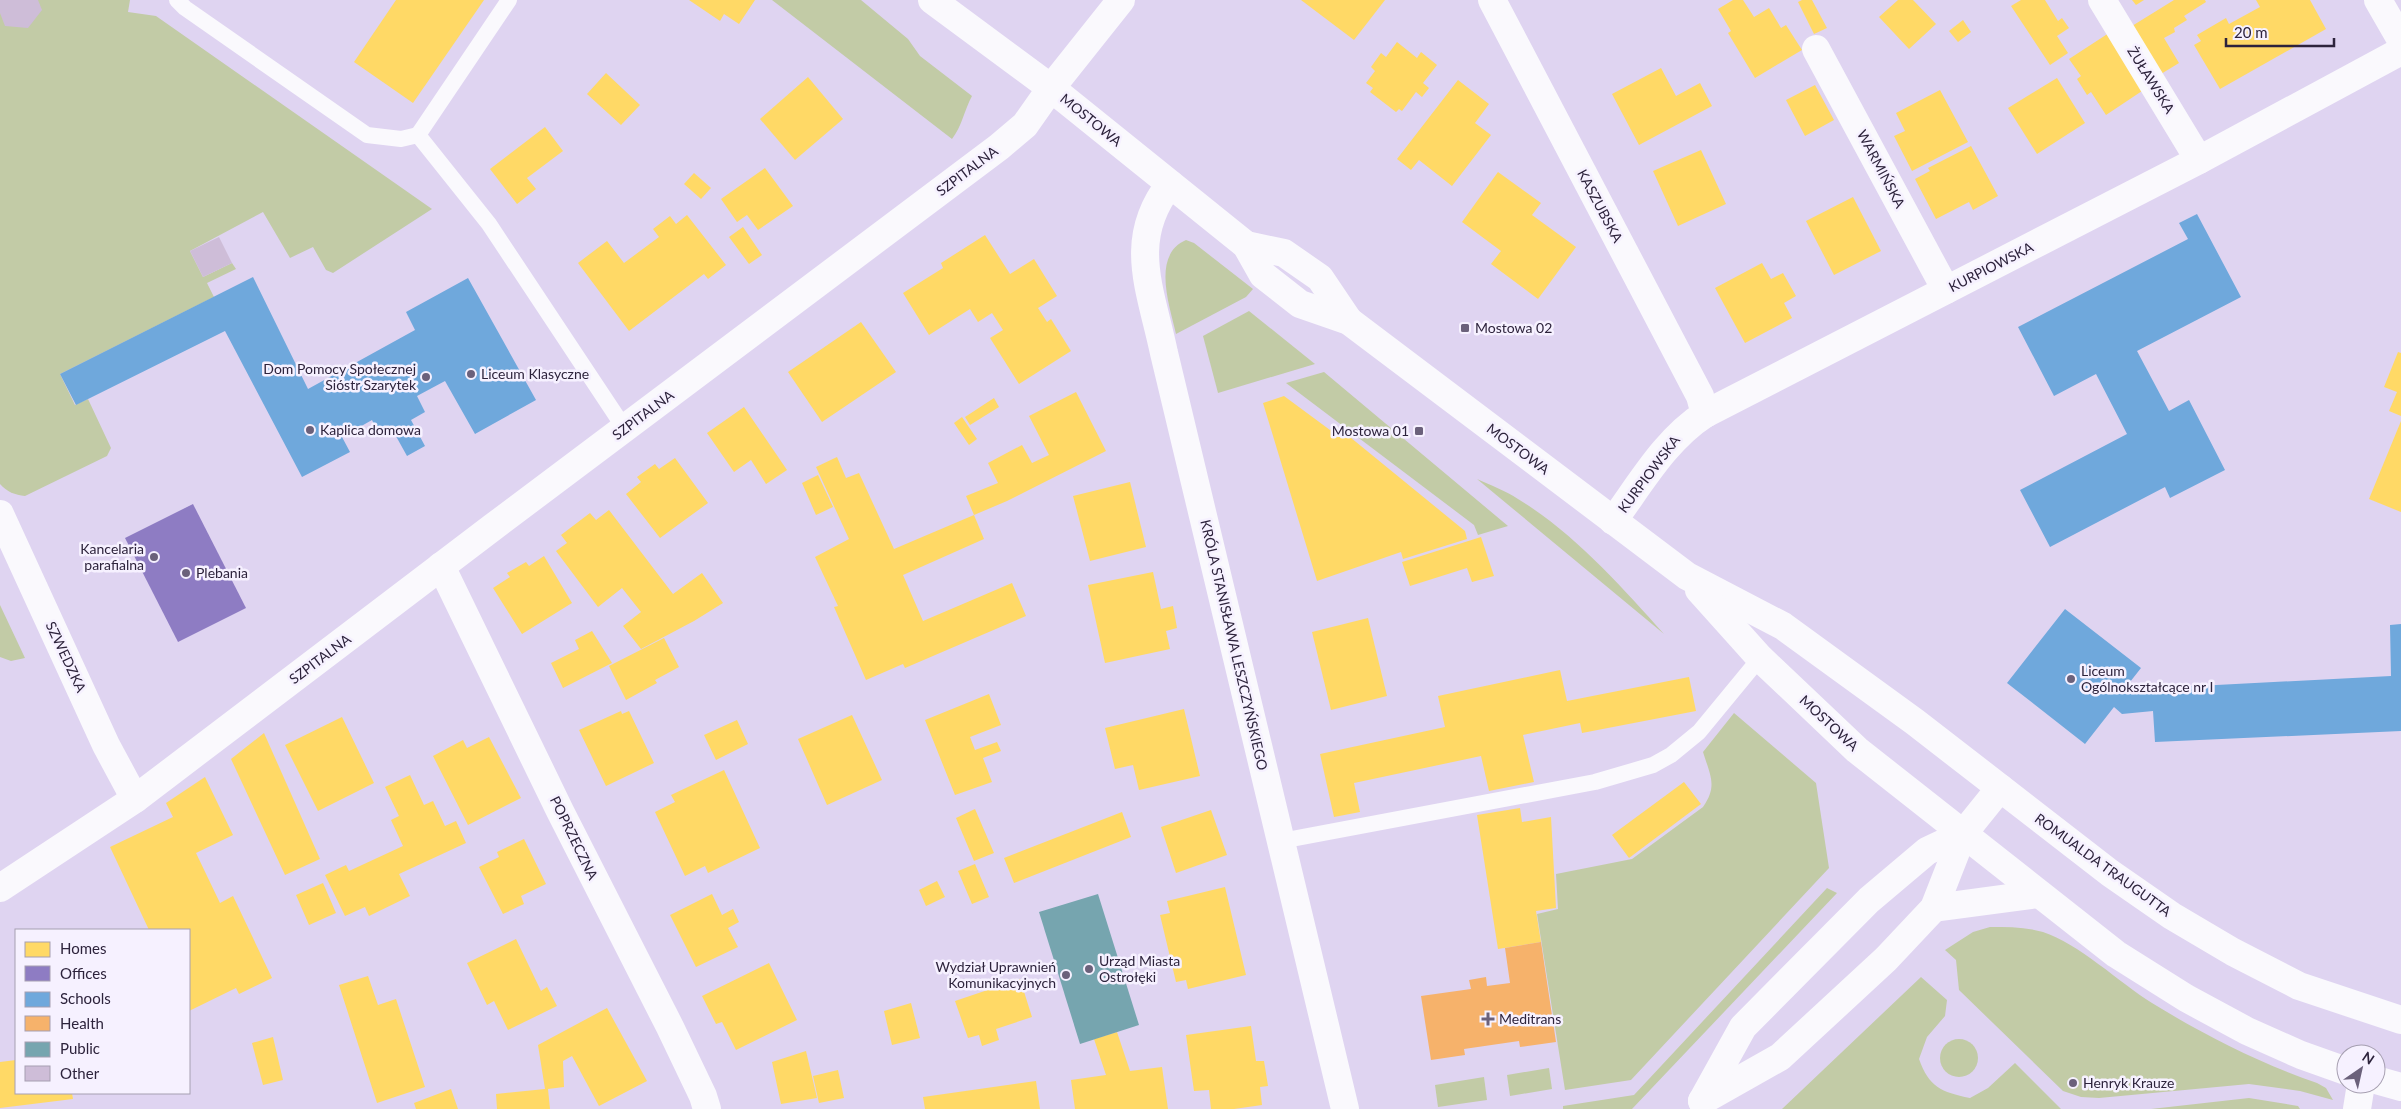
<svg xmlns="http://www.w3.org/2000/svg" width="2401" height="1109" font-family="Lato,sans-serif">
<style>
.green{fill:#c2cba6}
.homes{fill:#ffd966}
.offices{fill:#8e7cc3}
.schools{fill:#6fa8dc}
.health{fill:#f6b26b}
.public{fill:#76a5af}
.building{fill:#cebdd8}
.lines{fill:none;stroke-linecap:round;stroke-linejoin:round}
.lane{stroke:#faf9fd;stroke-width:16}
.street{stroke:#faf9fd;stroke-width:28}
.secondary{stroke:#faf9fd;stroke-width:28}
.primary{stroke:#faf9fd;stroke-width:28}
.poi-dot{fill:#6b617b;stroke:#f6f1ff;stroke-width:2}
.labels{text-anchor:middle;stroke-width:5;stroke-linejoin:round;paint-order:stroke}
.street-label{font-size:14px;fill:#2d233c;stroke:#f6f1ff}
.poi-label{font-size:14px;fill:#2d233c;stroke:#f6f1ff;text-anchor:start}
</style>
<rect width="100%" height="100%" fill="#dfd4f1"/>
<g class="green">
<path d="M 0,0 L 130,0 L 128,12 L 156,16 L 432,209 L 333,273 L 326,270 L 313,247 L 290,258 L 263,212 L 190,251 L 203,277 L 232,263 L 236,269 L 207,283 L 214,297 L 60,374 L 75,405 L 88,399 L 111,448 L 107,456 L 25,496 C 15,495 7,492 0,484 Z"/>
<path d="M 772,0 L 861,0 L 908,39 L 920,56 L 972,96 C 964,111 962,126 952,139 Z"/>
<path d="M 1186,240 L 1194,243 L 1253,289 L 1246,297 L 1176,334 C 1170,307 1151,255 1186,240 Z"/>
<polygon points="1249,311 1315,364 1218,393 1203,336"/>
<polygon points="1324,372 1508,526 1478,535 1474,525 1286,383"/>
<path d="M 1477,479 C 1490,485 1506,491 1518,499 C 1574,533 1621,586 1664,634 Z"/>
<polygon points="0,605 25,658 11,661 0,657"/>
<path d="M 1734,713 L 1816,783 L 1829,868 L 1631,1080 L 1565,1090 L 1537,914 L 1558,909 L 1556,874 L 1632,859 L 1703,807 C 1718,786 1710,775 1703,752 Z"/>
<polygon points="1827,888 1837,893 1632,1109 1563,1109 1563,1106 1634,1095"/>
<path d="M 1990,927 C 2008,927 2026,927 2043,932 C 2078,943 2120,983 2152,1003 C 2204,1035 2259,1063 2317,1083 L 2326,1088 L 2333,1100 L 2300,1091 L 2249,1084 L 2099,1098 L 2081,1097 L 2063,1091 L 1959,990 L 1956,960 L 1945,950 L 1973,932 Z"/>
<path d="M 1921,977 L 1947,1000 L 1945,1016 L 1927,1037 L 1919,1059 C 1929,1087 1941,1092 1970,1098 L 1988,1088 L 2015,1063 L 2061,1109 L 1782,1109 Z"/>
<circle cx="1959" cy="1058" r="19"/>
<polygon points="1549,1068 1552,1089 1510,1096 1507,1075"/>
<polygon points="1484,1077 1487,1100 1438,1107 1435,1085"/>
<polygon points="2249,1098 2298,1106 2300,1109 2151,1109"/>
</g>
<g class="homes">
<polygon points="396,0 484,0 413,103 354,62"/>
<polygon points="689,0 755,0 739,24 724,14 720,21"/>
<polygon points="1301,0 1385,0 1354,40"/>
<polygon points="1733,0 1743,0 1754,17 1769,8 1781,28 1786,25 1802,50 1755,78 1728,33 1731,31 1718,9"/>
<polygon points="1802,0 1812,0 1827,28 1814,34 1798,2"/>
<polygon points="1898,0 1913,0 1936,24 1909,49 1879,17"/>
<polygon points="2021,0 2045,0 2058,21 2062,18 2069,28 2057,36 2068,53 2050,65 2011,6"/>
<polygon points="2132,0 2144,0 2136,5"/>
<polygon points="2174,0 2205,0 2206,2 2184,16 2187,20 2174,28 2175,32 2164,38 2179,63 2161,74 2132,26"/>
<polygon points="2256,0 2310,0 2326,29 2220,89 2194,45 2201,41 2197,35 2226,18 2229,24 2260,7"/>
<polygon points="1963,20 1971,32 1958,42 1949,31"/>
<polygon points="2112,31 2148,87 2106,115 2091,92 2087,95 2077,79 2081,76 2069,59"/>
<polygon points="1397,42 1417,58 1421,52 1437,65 1423,83 1429,88 1422,97 1416,92 1402,111 1399,109 1396,112 1370,92 1373,88 1366,83 1375,71 1371,67 1381,53 1386,57"/>
<polygon points="1661,68 1676,96 1700,83 1712,106 1639,145 1612,94"/>
<polygon points="606,73 640,105 621,125 587,94"/>
<polygon points="808,77 843,119 795,160 760,119"/>
<polygon points="2057,78 2085,123 2037,154 2008,108"/>
<polygon points="1458,80 1489,104 1475,123 1491,135 1452,186 1419,160 1411,170 1397,159"/>
<polygon points="1815,85 1834,120 1805,136 1786,100"/>
<polygon points="1940,90 1968,142 1912,171 1894,136 1905,131 1896,113"/>
<polygon points="545,127 563,151 527,178 536,189 517,204 490,169"/>
<polygon points="1971,146 1998,196 1973,210 1969,202 1936,219 1915,179 1930,171 1928,168"/>
<polygon points="1701,150 1726,204 1678,226 1653,171"/>
<polygon points="765,168 793,206 758,230 747,215 737,222 721,199"/>
<polygon points="1498,172 1541,203 1532,215 1576,247 1538,299 1491,264 1501,251 1462,222"/>
<polygon points="694,173 711,188 701,199 684,184"/>
<polygon points="1853,197 1881,251 1834,275 1806,221"/>
<polygon points="687,215 726,265 708,279 704,274 629,331 578,263 607,241 624,263 659,237 653,229 670,216 676,224"/>
<polygon points="743,227 762,255 749,264 729,237"/>
<polygon points="985,235 1010,274 1034,259 1057,296 1038,308 1047,322 1051,319 1071,351 1019,384 990,338 1003,330 992,313 978,322 970,309 929,335 903,293 943,268 941,263"/>
<polygon points="1762,263 1771,279 1783,273 1796,296 1784,303 1792,318 1745,343 1715,288"/>
<polygon points="861,322 896,372 822,422 788,372"/>
<polygon points="2398,352 2401,353 2401,416 2389,411 2397,392 2384,387"/>
<polygon points="1076,392 1106,451 1007,501 974,515 984,539 903,575 923,621 1012,583 1026,616 905,668 903,664 866,680 834,607 838,606 815,557 849,539 816,467 837,457 846,478 859,473 894,549 974,515 966,496 998,483 988,463 1022,445 1032,463 1049,455 1029,416"/>
<polygon points="1284,396 1330,430 1334,424 1465,531 1467,539 1403,559 1401,552 1317,581 1263,403"/>
<polygon points="994,398 999,407 970,425 965,417"/>
<polygon points="744,407 787,470 766,484 751,460 734,472 707,433"/>
<polygon points="962,417 977,439 969,445 954,423"/>
<polygon points="2401,421 2401,512 2369,499"/>
<polygon points="675,458 708,503 660,538 626,494 641,482 637,477 655,464 659,469"/>
<polygon points="818,475 833,507 816,515 802,483"/>
<polygon points="1130,482 1146,547 1090,561 1073,496"/>
<polygon points="609,510 673,594 702,573 723,603 694,621 641,649 623,626 641,612 622,588 598,607 556,551 567,543 561,535 590,513 596,520"/>
<polygon points="1481,537 1494,576 1472,582 1467,568 1410,586 1402,562"/>
<polygon points="544,556 572,603 522,634 493,588 510,577 507,573 526,562 529,566"/>
<polygon points="1153,572 1161,609 1173,606 1177,628 1166,631 1170,649 1105,663 1088,585"/>
<polygon points="1368,618 1387,696 1331,710 1312,632"/>
<polygon points="592,631 612,663 563,688 551,663 579,649 575,640"/>
<polygon points="664,638 679,667 655,680 657,683 626,700 609,666"/>
<polygon points="1560,670 1567,701 1689,677 1696,711 1582,733 1580,723 1523,735 1534,782 1489,791 1481,756 1354,783 1360,812 1334,817 1320,754 1445,727 1438,696"/>
<polygon points="989,694 1001,725 970,737 975,750 997,742 1001,751 983,758 992,782 955,795 925,720"/>
<polygon points="1184,709 1200,776 1139,790 1133,765 1115,769 1105,728"/>
<polygon points="621,711 622,714 629,711 654,763 606,786 579,730"/>
<polygon points="852,715 882,780 827,805 798,739"/>
<polygon points="342,717 374,783 318,811 285,745"/>
<polygon points="737,720 748,744 716,760 704,735"/>
<polygon points="264,733 320,859 285,875 231,759"/>
<polygon points="489,737 521,798 468,825 433,756 463,740 467,748"/>
<polygon points="724,770 760,848 708,873 705,866 685,876 655,812 675,802 671,795"/>
<polygon points="410,775 424,805 433,801 445,826 456,821 466,843 399,874 410,896 369,916 365,907 345,916 325,875 346,865 349,871 403,846 391,820 399,816 385,787"/>
<polygon points="205,777 233,835 196,853 220,903 233,896 272,978 239,994 236,988 189,1011 189,930 149,930 110,847 173,817 166,803"/>
<polygon points="1684,782 1701,804 1629,858 1612,835"/>
<polygon points="1520,808 1522,822 1551,817 1556,908 1536,911 1541,942 1498,949 1477,815"/>
<polygon points="975,809 994,853 974,861 956,818"/>
<polygon points="1211,810 1227,855 1176,873 1161,827"/>
<polygon points="1122,812 1131,837 1014,883 1004,858"/>
<polygon points="524,839 546,884 521,896 524,904 503,914 479,867 499,857 497,852"/>
<polygon points="975,864 989,897 972,904 958,871"/>
<polygon points="937,881 945,897 926,906 919,890"/>
<polygon points="323,883 336,913 309,925 296,895"/>
<polygon points="1225,887 1246,975 1188,989 1186,980 1176,982 1160,915 1170,913 1167,901"/>
<polygon points="712,894 722,915 733,909 739,922 728,928 738,947 696,967 670,915"/>
<polygon points="516,939 541,991 547,987 557,1006 508,1030 494,1001 487,1005 467,963"/>
<polygon points="769,963 797,1020 736,1050 722,1022 716,1024 702,996"/>
<polygon points="368,976 378,1005 396,999 425,1087 377,1103 339,985"/>
<polygon points="1020,979 1032,1017 996,1029 999,1040 982,1046 979,1035 968,1038 955,1001"/>
<polygon points="911,1003 920,1038 892,1045 884,1011"/>
<polygon points="607,1008 647,1081 599,1106 572,1056 563,1061 564,1087 548,1089 550,1109 497,1109 496,1094 545,1089 538,1045"/>
<polygon points="1251,1026 1256,1061 1264,1061 1268,1086 1260,1087 1262,1105 1234,1109 1211,1109 1209,1090 1194,1091 1186,1035"/>
<polygon points="1117,1032 1130,1071 1162,1067 1168,1109 1075,1109 1071,1080 1106,1075 1094,1039"/>
<polygon points="273,1037 283,1080 263,1085 252,1043"/>
<polygon points="806,1051 817,1098 781,1104 772,1062"/>
<polygon points="16,1060 16,1093 72,1093 73,1099 0,1108 0,1062"/>
<polygon points="838,1070 844,1098 819,1103 813,1076"/>
<polygon points="1036,1081 1040,1109 925,1109 923,1097"/>
<polygon points="451,1089 458,1109 416,1109 414,1103"/>
</g>
<polygon class="offices" points="193,504 246,608 178,642 125,538"/>
<g class="schools">
<polygon points="2197,214 2241,297 2137,351 2169,411 2189,400 2225,470 2170,498 2165,487 2050,547 2020,490 2127,434 2096,374 2054,396 2018,327 2188,239 2179,223"/>
<polygon points="253,277 308,389 415,330 406,312 468,278 536,400 475,434 445,381 417,396 425,412 411,420 425,446 407,456 392,429 380,436 372,420 342,437 350,452 302,477 225,331 76,405 60,374"/>
<polygon points="2065,609 2141,668 2130,682 2140,689 2391,676 2390,625 2401,624 2401,731 2155,742 2153,711 2122,714 2114,707 2085,744 2007,683"/>
</g>
<polygon class="health" points="1541,942 1556,1042 1520,1047 1519,1041 1464,1049 1465,1055 1431,1060 1421,996 1471,989 1469,980 1486,977 1487,986 1510,983 1505,948"/>
<polygon class="public" points="1098,894 1139,1025 1080,1044 1039,912"/>
<g class="building">
<polygon points="0,0 38,0 42,10 28,28 5,26 0,13"/>
<polygon points="219,237 232,263 203,277 190,251"/>
</g>
<g class="lines">
<g class="lane">
<polyline points="177,0 185,8 367,135 401,139 418,135 489,224 625,429"/>
<polyline points="418,135 509,0"/>
<polyline points="1281,841 1595,782 1653,765 1671,755 1699,732 1760,658"/>
</g>
<g class="street">
<polyline points="1492,0 1700,396 1705,414"/>
<polyline points="2102,0 2199,160"/>
<polyline points="2378,0 2401,40"/>
<polyline points="1816,49 1946,290"/>
<path d="M 1170,184 C 1126,240 1151,290 1164,353 L 1345,1109"/>
<polyline points="0,514 106,745 135,799"/>
<path d="M 1613,521 C 1641,483 1665,440 1705,414 L 2199,160 L 2401,51"/>
<polyline points="441,566 560,811 670,1027 703,1096 707,1109"/>
<polyline points="0,888 135,799 493,527 999,147 1025,125 1051,88 1121,0"/>
<polyline points="2357,1109 2361,1084"/>
</g>
<g class="secondary">
<polyline points="1702,1101 1780,1057 1886,959 1934,908 1963,834 2000,788"/>
<polyline points="1702,1101 1743,1027 1869,900 1927,851 1963,834"/>
</g>
<g class="primary">
<polyline points="932,0 1051,88 1246,245 1263,275 1300,304 1349,321 1687,576 1783,626 1915,722 2110,873 2172,916 2233,952 2299,986 2401,1020"/>
<polyline points="1246,245 1284,253 1320,278 1349,321"/>
<polyline points="1699,590 1760,658 1857,750 2116,954 2186,998 2247,1031 2301,1055 2346,1071"/>
<polyline points="1934,908 2038,894"/>
<polyline points="2376,1080 2401,1087"/>
</g>
</g>
<g class="poi-dot">
<rect x="1460" y="323" width="10" height="10" rx="2.5"/>
<circle cx="471" cy="374" r="5"/>
<circle cx="426" cy="377" r="5"/>
<circle cx="310" cy="430" r="5"/>
<rect x="1414" y="426" width="10" height="10" rx="2.5"/>
<circle cx="154" cy="557" r="5"/>
<circle cx="186" cy="573" r="5"/>
<circle cx="2071" cy="679" r="5"/>
<circle cx="1089" cy="969" r="5"/>
<circle cx="1066" cy="975" r="5"/>
<path d="M1485.5 1011.5h5v5h5v5h-5v5h-5v-5h-5v-5h5z"/>
<circle cx="2073" cy="1083" r="5"/>
</g>
<g class="labels">
<g class="street-label">
<text transform="translate(2151 80) rotate(58)" y="5">ŻUŁAWSKA</text>
<text transform="translate(1091 120) rotate(39)" y="5">MOSTOWA</text>
<text transform="translate(1881 169) rotate(62)" y="5">WARMIŃSKA</text>
<text transform="translate(967 171) rotate(-37)" y="5">SZPITALNA</text>
<text transform="translate(1600 206) rotate(62)" y="5">KASZUBSKA</text>
<text transform="translate(1991 267) rotate(-27)" y="5">KURPIOWSKA</text>
<text transform="translate(643 415) rotate(-37)" y="5">SZPITALNA</text>
<text transform="translate(1518 449) rotate(37)" y="5">MOSTOWA</text>
<text transform="translate(1649 474) rotate(-53)" y="5">KURPIOWSKA</text>
<text transform="translate(1234 645) rotate(77)" y="5">KRÓLA STANISŁAWA LESZCZYŃSKIEGO</text>
<text transform="translate(66 657) rotate(65)" y="5">SZWEDZKA</text>
<text transform="translate(320 659) rotate(-37)" y="5">SZPITALNA</text>
<text transform="translate(1829 723) rotate(43)" y="5">MOSTOWA</text>
<text transform="translate(574 838) rotate(64)" y="5">POPRZECZNA</text>
<text transform="translate(2103 865) rotate(36)" y="5">ROMUALDA TRAUGUTTA</text>
</g>
<g class="poi-label">
<text x="1475" y="333">Mostowa 02</text>
<text x="416" y="374" text-anchor="end">Dom Pomocy Społecznej<tspan x="416" dy="16">Sióstr Szarytek</tspan></text>
<text x="481" y="379">Liceum Klasyczne</text>
<text x="320" y="435">Kaplica domowa</text>
<text x="1409" y="436" text-anchor="end">Mostowa 01</text>
<text x="144" y="554" text-anchor="end">Kancelaria<tspan x="144" dy="16">parafialna</tspan></text>
<text x="196" y="578">Plebania</text>
<text x="2081" y="676">Liceum<tspan x="2081" dy="16">Ogólnokształcące nr I</tspan></text>
<text x="1099" y="966">Urząd Miasta<tspan x="1099" dy="16">Ostrołęki</tspan></text>
<text x="1056" y="972" text-anchor="end">Wydział Uprawnień<tspan x="1056" dy="16">Komunikacyjnych</tspan></text>
<text x="1499" y="1024">Meditrans</text>
<text x="2083" y="1088">Henryk Krauze</text>
</g>
</g>
<rect x="15" y="929" width="175" height="165" fill="#f6f1ff" stroke="#a69fb1"/>
<rect x="25" y="942" width="25" height="15" fill="#ffd966" stroke="#a69fb1"/>
<text x="60" y="954" font-size="15" fill="#2d233c">Homes</text>
<rect x="25" y="966" width="25" height="15" fill="#8e7cc3" stroke="#a69fb1"/>
<text x="60" y="979" font-size="15" fill="#2d233c">Offices</text>
<rect x="25" y="992" width="25" height="15" fill="#6fa8dc" stroke="#a69fb1"/>
<text x="60" y="1004" font-size="15" fill="#2d233c">Schools</text>
<rect x="25" y="1016" width="25" height="15" fill="#f6b26b" stroke="#a69fb1"/>
<text x="60" y="1029" font-size="15" fill="#2d233c">Health</text>
<rect x="25" y="1042" width="25" height="15" fill="#76a5af" stroke="#a69fb1"/>
<text x="60" y="1054" font-size="15" fill="#2d233c">Public</text>
<rect x="25" y="1066" width="25" height="15" fill="#cebdd8" stroke="#a69fb1"/>
<text x="60" y="1079" font-size="15" fill="#2d233c">Other</text>
<g transform="translate(2361 1069) rotate(34)"><circle r="24" fill="#f6f1ff" stroke="#a69fb1"/>
<path d="M0-4L9 19L0 12L-9 19Z" fill="#6b617b"/>
<text y="-8" font-size="14" font-weight="bold" text-anchor="middle" fill="#2d233c">N</text>
</g>
<path d="M2226 38v8h108v-8" fill="none" stroke="#2d233c" stroke-width="2.5"/>
<text x="2234" y="38" font-size="15" fill="#2d233c" stroke="#f6f1ff" stroke-width="4" paint-order="stroke">20 m</text>
</svg>
